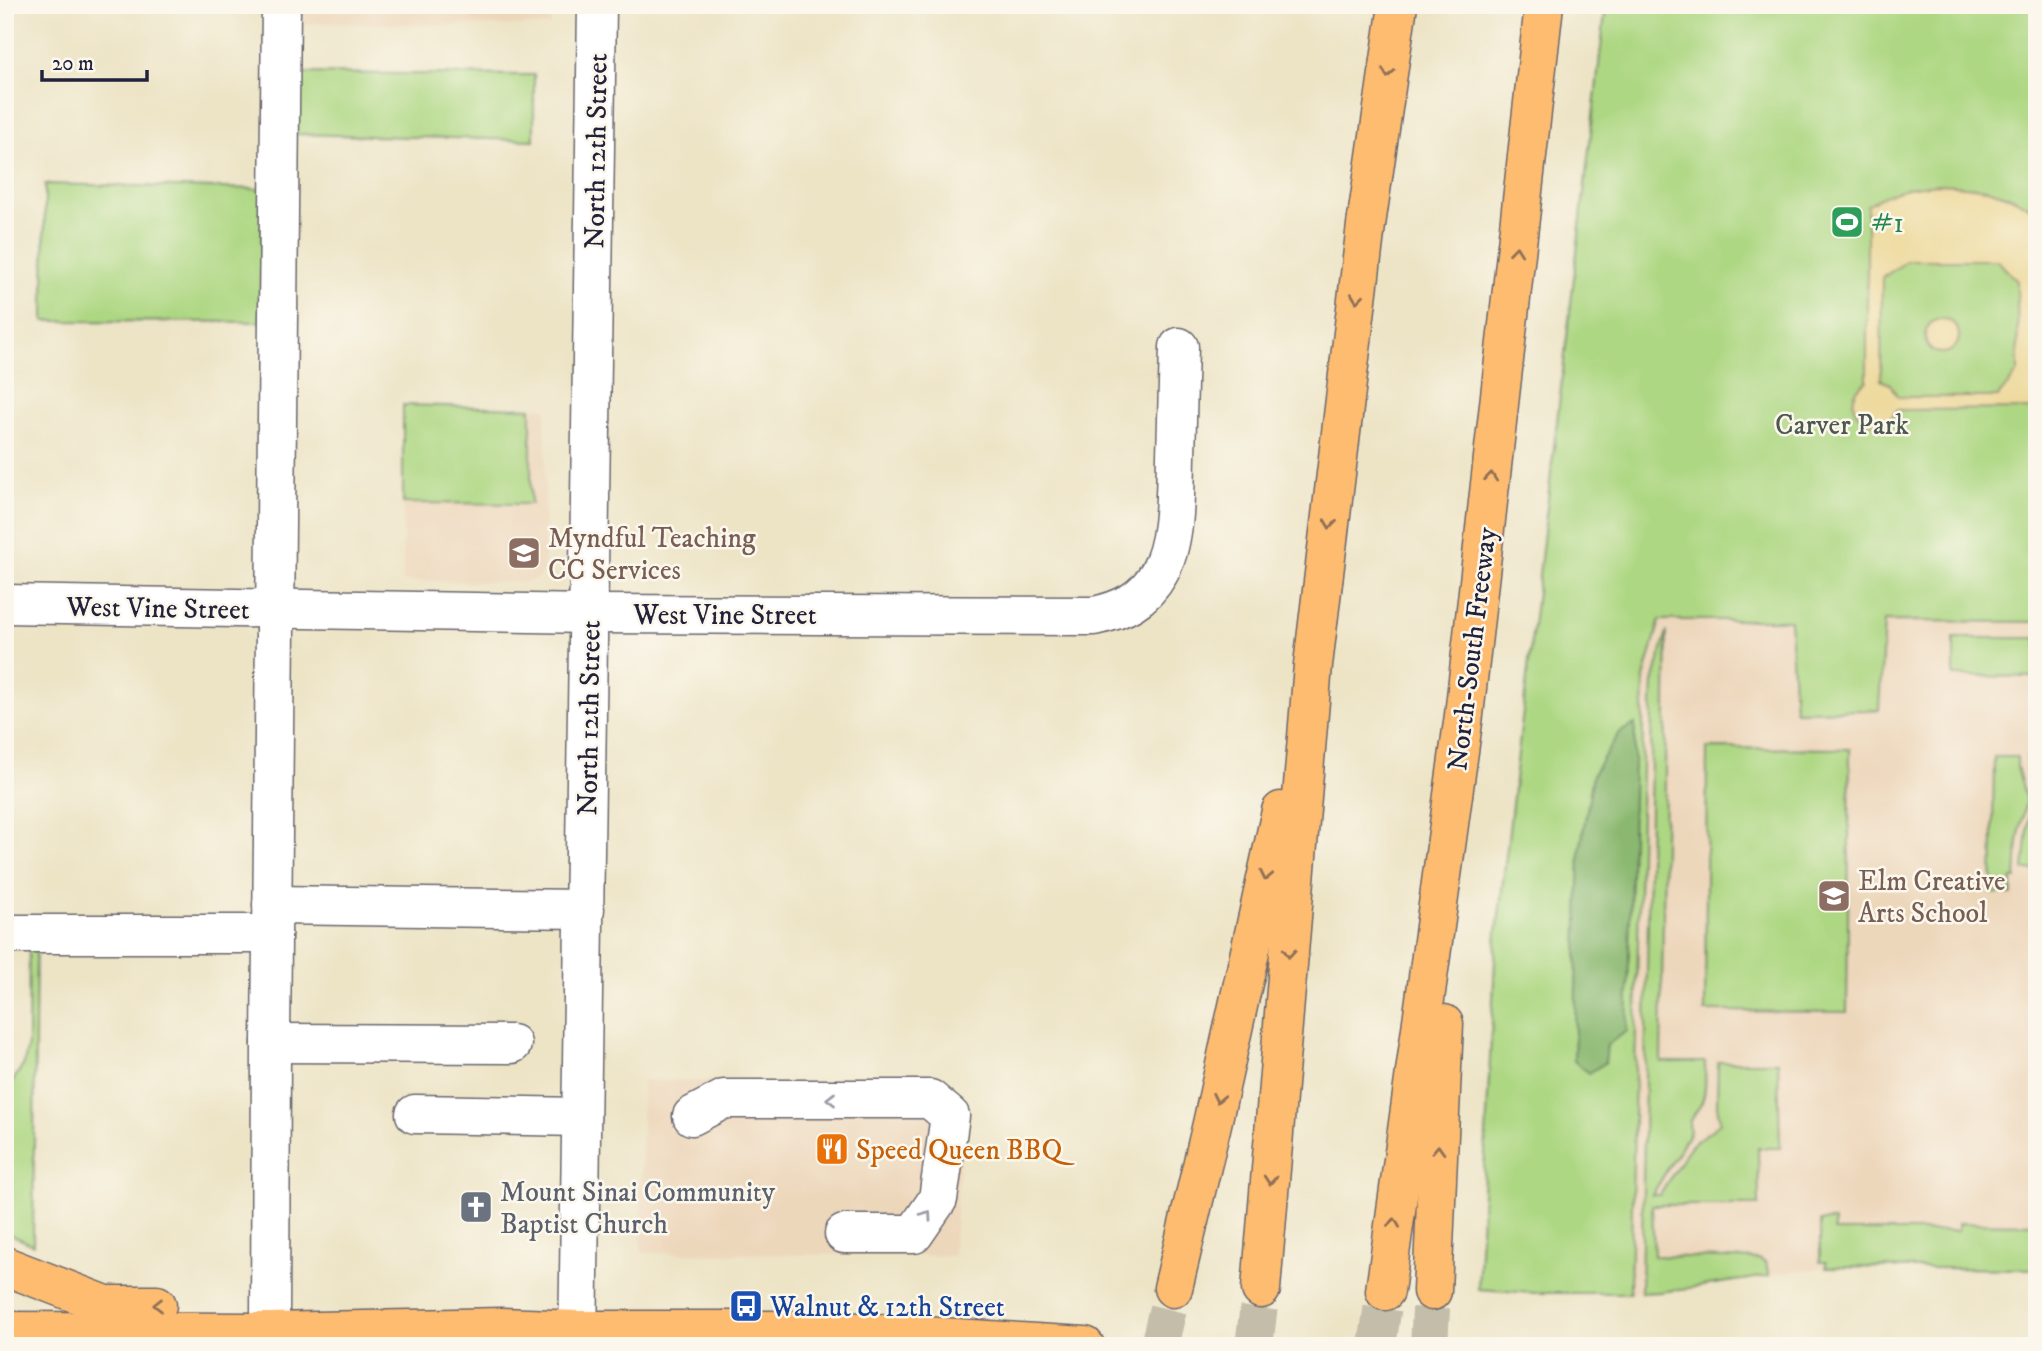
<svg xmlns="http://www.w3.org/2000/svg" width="2042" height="1351" font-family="'IM FELL DW Pica',serif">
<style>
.built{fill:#edd7bb}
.green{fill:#add782;stroke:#687c5e;stroke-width:2}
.forest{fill:#8ab870;stroke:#566d56;stroke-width:2}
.sand{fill:#eeda9e;stroke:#887e6c;stroke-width:2;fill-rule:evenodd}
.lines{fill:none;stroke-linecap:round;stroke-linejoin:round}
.highway-tunnel{stroke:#c4bdaa;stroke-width:38;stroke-dasharray:38 19;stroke-linecap:butt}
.minor-casing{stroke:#69666c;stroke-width:41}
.major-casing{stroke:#69666c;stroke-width:41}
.highway-casing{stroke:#69666c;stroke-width:41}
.minor{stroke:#fff;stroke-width:38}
.major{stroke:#fdbc70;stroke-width:38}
.highway{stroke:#fdbc70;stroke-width:38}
.oneway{stroke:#906f56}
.oneway2{stroke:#9c9ca7}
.labels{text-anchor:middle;stroke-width:5;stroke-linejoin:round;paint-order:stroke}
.street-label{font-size:28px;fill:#22223b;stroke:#fbf7ec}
.leisure-label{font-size:28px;fill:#27864d;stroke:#fbf7ec;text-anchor:start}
.park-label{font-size:28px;fill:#4c5850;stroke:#fbf7ec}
.education-label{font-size:28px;fill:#785e54;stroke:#fbf7ec;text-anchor:start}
.food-label{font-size:28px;fill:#c56008;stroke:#fbf7ec;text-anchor:start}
.worship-label{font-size:28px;fill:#5b616d;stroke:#fbf7ec;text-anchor:start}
.transit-label{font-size:28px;fill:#164399;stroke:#fbf7ec;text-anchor:start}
</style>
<rect width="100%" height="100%" fill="#fbf7ec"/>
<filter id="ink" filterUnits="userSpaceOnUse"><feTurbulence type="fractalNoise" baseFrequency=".0143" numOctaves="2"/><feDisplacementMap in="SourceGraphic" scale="14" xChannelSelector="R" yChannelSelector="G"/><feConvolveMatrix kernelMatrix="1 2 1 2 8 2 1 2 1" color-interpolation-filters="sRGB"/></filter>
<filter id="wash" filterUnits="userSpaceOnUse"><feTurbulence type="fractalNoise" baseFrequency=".00686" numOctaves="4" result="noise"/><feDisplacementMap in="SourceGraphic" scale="28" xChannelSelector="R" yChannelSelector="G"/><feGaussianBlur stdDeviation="1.57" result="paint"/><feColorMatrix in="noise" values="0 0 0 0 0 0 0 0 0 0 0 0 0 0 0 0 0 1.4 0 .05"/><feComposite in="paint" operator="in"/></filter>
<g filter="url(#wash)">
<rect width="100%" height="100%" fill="#ede4c6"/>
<g class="built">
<polygon points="293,5 551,5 551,26 293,23"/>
<polygon points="403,405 546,408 544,569 537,579 524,582 403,581"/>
<polygon points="2037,589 2037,1269 1826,1267 1641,1293 1621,1293 1638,621"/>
<polygon points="642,1080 924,1085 963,1117 953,1256 641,1253"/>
</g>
<g class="green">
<polygon points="1606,5 2037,5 2037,622 1884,621 1879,710 1795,711 1790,620 1660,620 1644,678 1630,1293 1534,1293 1478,1289 1496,941"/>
<polygon points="292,73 534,75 534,140 293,134"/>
<polygon points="45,184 263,189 260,322 44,321"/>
<polygon points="403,405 531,408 531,504 403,503"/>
<path d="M 1667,631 L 1661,1062 L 1705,1062 C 1705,1075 1707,1090 1702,1102 C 1697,1114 1686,1117 1690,1132 L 1652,1195 L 1660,1195 C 1670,1179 1679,1162 1690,1147 C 1699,1136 1712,1133 1720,1122 L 1717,1106 L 1718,1062 L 1778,1062 L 1780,1148 L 1758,1148 L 1759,1205 L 1652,1205 L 1654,1256 L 1759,1259 L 1766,1263 L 1769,1276 L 1661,1292 L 1641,1293 L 1652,703 L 1653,683 Z"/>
<polygon points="1954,638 2037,638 2037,677 1954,676"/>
<polygon points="1707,748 1850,749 1847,1012 1705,1011"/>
<polygon points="1994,757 2017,757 2017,767 2026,800 2018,841 2016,879 2012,879 2012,894 1992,893"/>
<polygon points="2027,757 2037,757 2037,870 2024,870 2032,789 2027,771"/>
<polygon points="29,941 36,941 33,1245 5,1232 5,1093 24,1064 28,1044"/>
<polygon points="1820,1221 1834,1221 1834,1231 1958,1231 1958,1223 2037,1224 2037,1269 1826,1267 1826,1262 1820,1262"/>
</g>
<polygon class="forest" points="1635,724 1627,1031 1607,1045 1605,1063 1589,1073 1574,1061 1580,850 1593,774 1619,733"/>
<g class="sand">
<path d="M 1939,184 C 1975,186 2008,189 2037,213 L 2037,409 L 1897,410 C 1876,446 1831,403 1867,381 L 1867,205 C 1891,190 1911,186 1939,184 ZM 1908,260 L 1997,260 L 2017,281 L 2018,372 L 1998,397 L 1898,397 L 1890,384 L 1881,380 L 1882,278 Z"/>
<circle cx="1942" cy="336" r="17"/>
</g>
</g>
<g filter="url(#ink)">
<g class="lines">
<g class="highway-tunnel">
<polyline points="1159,1346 1173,1288"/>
<polyline points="1254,1346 1261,1289"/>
<polyline points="1377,1346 1385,1291"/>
<polyline points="1429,1346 1432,1291"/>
</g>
<defs>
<g id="minor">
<path d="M 5,604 L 590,614 L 1094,616 C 1122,610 1144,600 1159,573 C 1177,542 1175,491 1176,456 C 1177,420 1178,383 1179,347"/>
<polyline points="272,905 585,909"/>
<polyline points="5,934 272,934"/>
<polyline points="271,1043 512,1044"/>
<polyline points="415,1114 581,1117"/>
<polyline points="692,1116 724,1099 930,1099 950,1116 938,1199 914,1234 844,1234"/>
<polyline points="270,1332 271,1043 281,5"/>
<polyline points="578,1346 597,5"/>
</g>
<g id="major">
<polyline points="5,1266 106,1305 157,1305"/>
<polyline points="5,1331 270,1332 502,1327 578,1330 769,1330 843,1331 1085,1346"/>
</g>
<g id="highway">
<polyline points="1173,1288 1212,1124 1281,811"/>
<polyline points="1261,1289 1313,665 1366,225 1398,5"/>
<polyline points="1385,1291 1464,715 1544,5"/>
<polyline points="1432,1291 1444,1024"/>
</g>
</defs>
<use href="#minor" class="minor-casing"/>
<use href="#major" class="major-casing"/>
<use href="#highway" class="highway-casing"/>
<use href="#minor" class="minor"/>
<use href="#major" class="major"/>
<use href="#highway" class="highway"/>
</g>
<defs><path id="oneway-chevron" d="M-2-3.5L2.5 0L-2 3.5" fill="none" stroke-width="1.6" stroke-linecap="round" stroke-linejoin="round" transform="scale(1.75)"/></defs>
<g class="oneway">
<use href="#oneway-chevron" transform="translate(1388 73) rotate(98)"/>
<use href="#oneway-chevron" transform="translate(1516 251) rotate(-84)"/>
<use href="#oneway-chevron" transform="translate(1357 298) rotate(97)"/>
<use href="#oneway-chevron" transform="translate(1491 477) rotate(-84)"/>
<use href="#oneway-chevron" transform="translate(1330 524) rotate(97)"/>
<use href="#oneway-chevron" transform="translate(1266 876) rotate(102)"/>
<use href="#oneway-chevron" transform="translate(1289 953) rotate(95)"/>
<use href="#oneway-chevron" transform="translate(1218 1098) rotate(102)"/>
<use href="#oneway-chevron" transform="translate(1438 1150) rotate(-88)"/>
<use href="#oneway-chevron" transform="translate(1270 1180) rotate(95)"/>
<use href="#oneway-chevron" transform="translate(1394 1223) rotate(-82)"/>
<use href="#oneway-chevron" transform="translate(158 1305) rotate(-180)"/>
</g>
<g class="oneway2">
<use href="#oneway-chevron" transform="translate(831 1099) rotate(180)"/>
<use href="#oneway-chevron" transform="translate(927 1215) rotate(-55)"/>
</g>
</g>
<defs>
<symbol id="stadium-square" viewBox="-11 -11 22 22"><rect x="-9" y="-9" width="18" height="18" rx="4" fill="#2e9e5b" stroke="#fbf7ec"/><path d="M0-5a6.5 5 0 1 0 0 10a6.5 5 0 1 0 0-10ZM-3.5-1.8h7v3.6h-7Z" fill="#fff"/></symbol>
<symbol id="school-square" viewBox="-11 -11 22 22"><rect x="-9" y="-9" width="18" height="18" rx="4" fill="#8d6e63" stroke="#fbf7ec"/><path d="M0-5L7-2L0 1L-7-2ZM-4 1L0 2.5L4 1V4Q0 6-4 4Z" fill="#fff"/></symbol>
<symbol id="restaurant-square" viewBox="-11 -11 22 22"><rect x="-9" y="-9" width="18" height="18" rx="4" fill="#e8710a" stroke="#fbf7ec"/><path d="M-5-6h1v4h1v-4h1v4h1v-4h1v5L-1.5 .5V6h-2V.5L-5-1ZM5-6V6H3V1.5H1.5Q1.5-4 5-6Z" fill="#fff"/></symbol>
<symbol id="church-square" viewBox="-11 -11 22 22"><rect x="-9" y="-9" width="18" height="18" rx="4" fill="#6b7280" stroke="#fbf7ec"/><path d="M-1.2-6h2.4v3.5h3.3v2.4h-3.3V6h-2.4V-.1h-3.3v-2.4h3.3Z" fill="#fff"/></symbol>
<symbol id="bus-square" viewBox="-11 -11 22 22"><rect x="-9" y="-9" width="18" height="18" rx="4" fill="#1a4fb4" stroke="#fbf7ec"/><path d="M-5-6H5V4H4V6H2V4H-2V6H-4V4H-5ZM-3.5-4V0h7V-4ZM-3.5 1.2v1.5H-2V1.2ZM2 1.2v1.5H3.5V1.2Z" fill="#fff"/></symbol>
</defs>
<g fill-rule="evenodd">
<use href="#stadium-square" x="1828" y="203" width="38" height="38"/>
<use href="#school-square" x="505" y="534" width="38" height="38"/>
<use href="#school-square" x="1815" y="877" width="38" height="38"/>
<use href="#restaurant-square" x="813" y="1130" width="38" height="38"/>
<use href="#church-square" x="457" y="1188" width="38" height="38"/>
<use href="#bus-square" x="727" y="1287" width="38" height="38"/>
</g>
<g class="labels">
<g class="street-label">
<text transform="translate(595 151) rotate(-89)" y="10">North 12th Street</text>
<text transform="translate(158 607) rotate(1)" y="10">West Vine Street</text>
<text x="725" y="624">West Vine Street</text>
<text transform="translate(1471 649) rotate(-83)" y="10">North-South Freeway</text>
<text transform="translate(588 718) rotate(-89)" y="10">North 12th Street</text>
</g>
<g class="leisure-label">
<text x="1871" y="232">#1</text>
</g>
<g class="park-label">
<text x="1842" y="434">Carver Park</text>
</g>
<g class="education-label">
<text x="548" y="547">Myndful Teaching<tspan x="548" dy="32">CC Services</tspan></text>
<text x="1858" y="890">Elm Creative<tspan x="1858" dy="32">Arts School</tspan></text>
</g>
<g class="food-label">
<text x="856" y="1159">Speed Queen BBQ</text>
</g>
<g class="worship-label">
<text x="500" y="1201">Mount Sinai Community<tspan x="500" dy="32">Baptist Church</tspan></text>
</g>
<g class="transit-label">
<text x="770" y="1316">Walnut &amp; 12th Street</text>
</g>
</g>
<rect width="2042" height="1351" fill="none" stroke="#fbf7ec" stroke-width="28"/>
<path d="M42 70v10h105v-10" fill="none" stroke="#22223b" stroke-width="3.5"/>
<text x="52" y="70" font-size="21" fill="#22223b" stroke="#fbf7ec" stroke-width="5" paint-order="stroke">20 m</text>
</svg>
